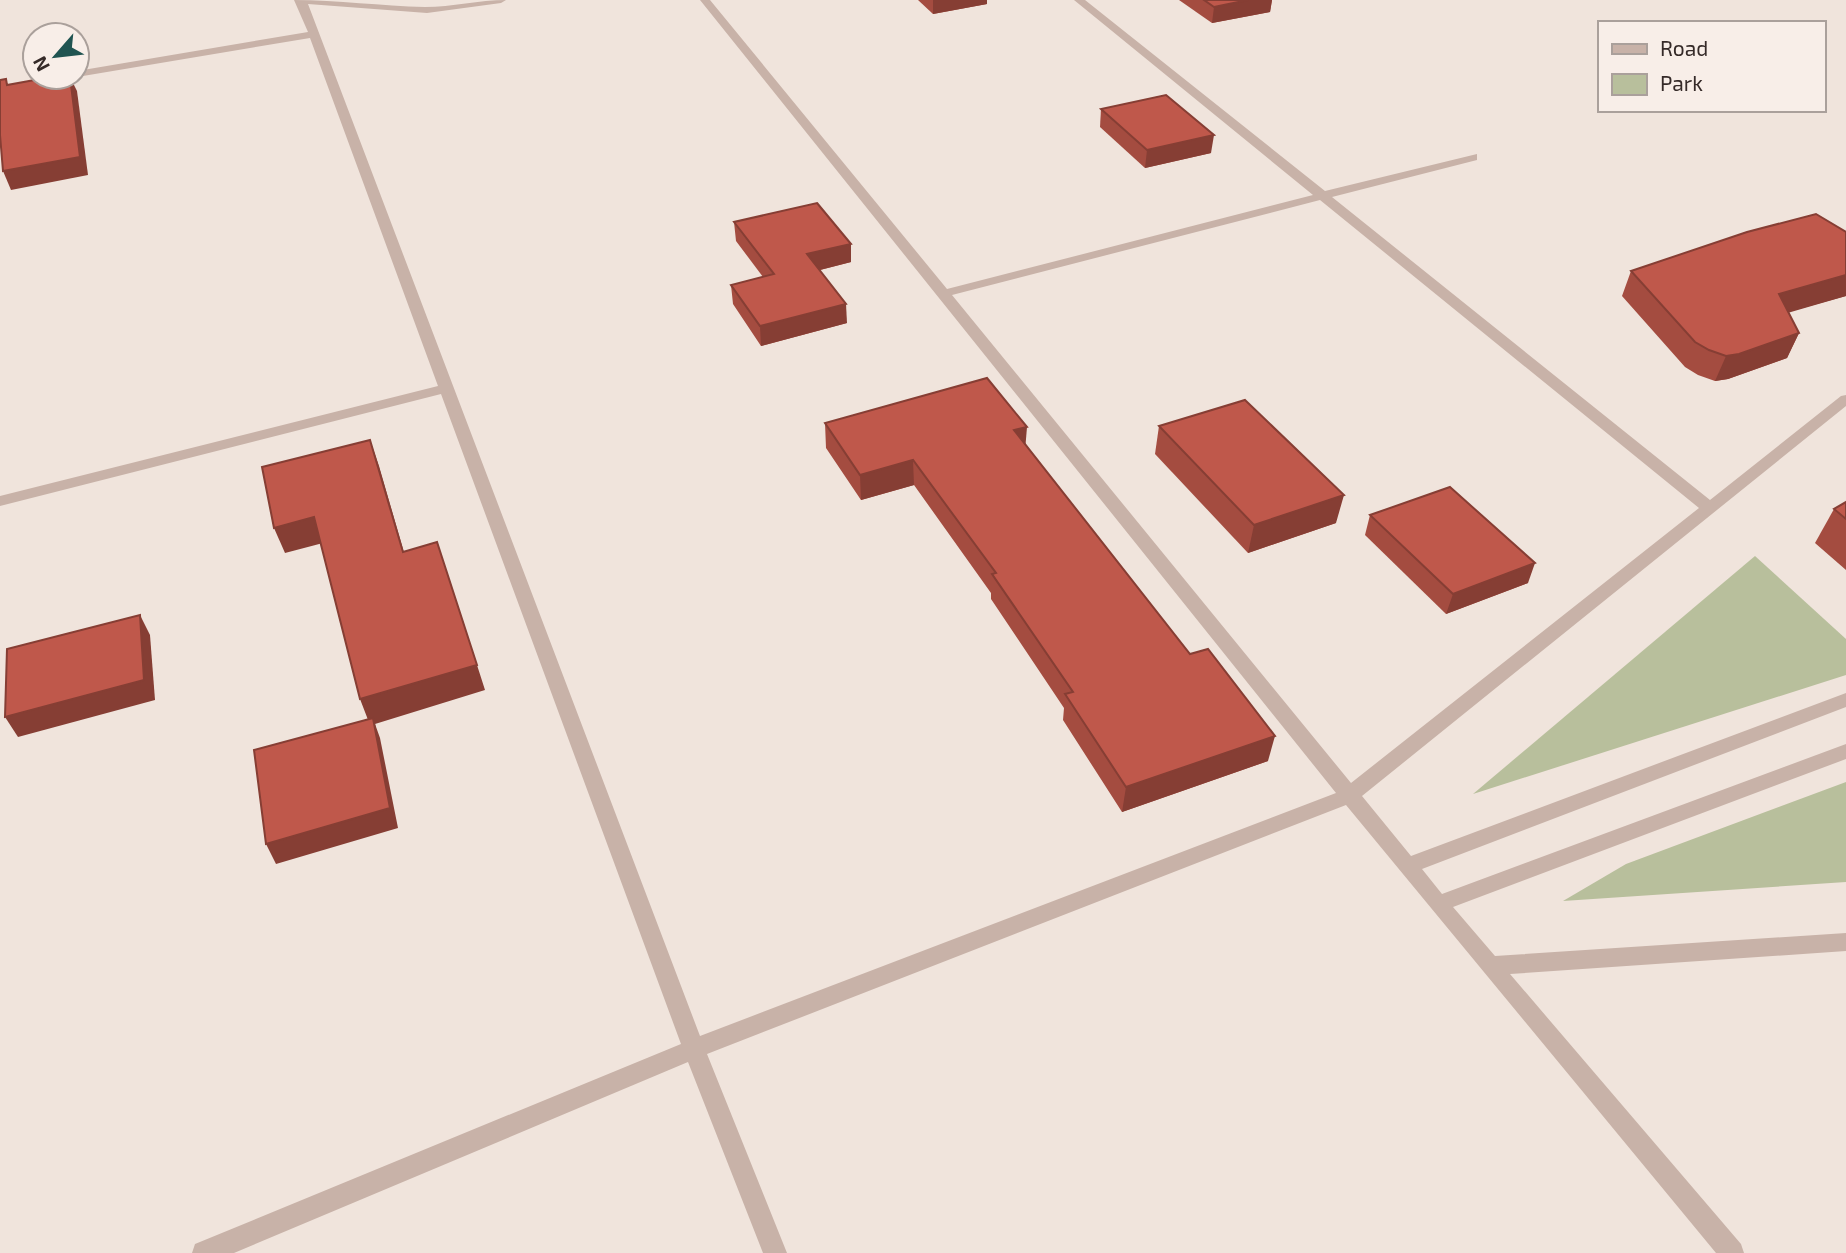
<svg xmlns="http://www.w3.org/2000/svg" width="1846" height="1253" font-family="'Exo 2',sans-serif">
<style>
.green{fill:#b8bf9c}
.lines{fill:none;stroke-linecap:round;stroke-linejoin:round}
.minor{fill:#c8b2a8;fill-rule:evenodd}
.wall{fill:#a44c40}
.shaded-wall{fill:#863e34}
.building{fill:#bf584b;stroke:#863e34;stroke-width:2}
</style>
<rect width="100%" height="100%" fill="#f0e4dc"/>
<g class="green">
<polygon points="1755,556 1846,639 1846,675 1473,794"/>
<polygon points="1846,782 1846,882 1563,901 1626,864"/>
</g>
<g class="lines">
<path class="minor" d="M 294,0 C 338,0 381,6 425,7 C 452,7 479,0 506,0 L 501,3 L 427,13 L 308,4 L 700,1036 L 1336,793 L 700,0 L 710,0 L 947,289 L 1313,195 L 1074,0 L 1085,0 L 1325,191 L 1477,154 L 1477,160 L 1332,197 L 1710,500 L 1841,396 L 1846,395 L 1846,406 L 1362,796 L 1411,856 L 1846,693 L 1846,707 L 1422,869 L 1442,894 L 1846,744 L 1846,759 L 1453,907 L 1495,956 L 1846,933 L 1846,951 L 1510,974 L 1741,1244 L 1744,1253 L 1716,1253 L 1346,805 L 707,1054 L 787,1253 L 763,1253 L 688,1062 L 234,1253 L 192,1253 L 195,1244 L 681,1044 L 441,394 L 0,506 L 0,496 L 438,386 L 310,38 L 77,77 L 76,77 L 77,71 L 308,32 ZM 1320,200 L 1699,508 L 1351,783 L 952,295 Z"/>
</g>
<g class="wall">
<polygon points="918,0 987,0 987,4 933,14"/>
<polygon points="1179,0 1272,0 1270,12 1212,23"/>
<polygon points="1101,109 1211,153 1145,168 1100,127"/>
<polygon points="734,222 851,262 820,270 847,323 761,346 733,304 731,285 763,277 736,241"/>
<polygon points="1846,232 1846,296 1788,312 1799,333 1787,358 1728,379 1715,381 1698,375 1685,367 1622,296 1631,271"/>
<polygon points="825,423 1026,445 1268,761 1122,812 1063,720 1064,708 991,599 991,593 914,485 861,500 826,448"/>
<polygon points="1159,426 1336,523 1248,553 1155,454"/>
<polygon points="1846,502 1846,570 1815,543 1834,509"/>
<polygon points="1370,515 1528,583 1446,614 1365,535"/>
</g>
<g class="shaded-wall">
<polygon points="933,0 987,0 987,4 933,14"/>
<polygon points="1248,0 1272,0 1270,12 1212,23 1214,7"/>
<polygon points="70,77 77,91 88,175 11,190 3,171"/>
<polygon points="1214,135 1211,153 1145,168 1147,150"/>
<polygon points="851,244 851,262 808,273 807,254"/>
<polygon points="1846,275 1846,296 1767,319 1779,294"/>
<polygon points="846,304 847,323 761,346 760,326"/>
<polygon points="1799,333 1787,358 1728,379 1715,381 1726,356"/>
<polygon points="1027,427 1025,451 1014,430"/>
<polygon points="370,440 379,466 411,577 403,552"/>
<polygon points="913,460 914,485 861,500 860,475"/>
<polygon points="1344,495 1336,523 1248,553 1254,525"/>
<polygon points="314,517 323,543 285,553 274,528"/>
<polygon points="1535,563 1528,583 1446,614 1453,594"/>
<polygon points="140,615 150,635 155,700 18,737 5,717"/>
<polygon points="477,665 485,690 375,724 380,738 398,828 276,864 266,844 370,725 360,699"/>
<polygon points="1275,736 1268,761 1122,812 1126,787"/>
</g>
<g class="building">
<polygon points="1204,0 1248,0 1214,7"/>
<polygon points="51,77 70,77 80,157 3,171 0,135 0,80 6,79 7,85"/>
<polygon points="1166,95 1214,135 1147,150 1101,109"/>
<polygon points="817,203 851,244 807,254 846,304 760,326 731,285 774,274 734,222"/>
<polygon points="1816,214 1846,232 1846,275 1779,294 1799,333 1739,354 1726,356 1709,350 1695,342 1631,271 1747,232"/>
<polygon points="987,378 1027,427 1014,430 1190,654 1208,649 1275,736 1126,787 1065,694 1073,692 992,574 996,573 913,460 860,475 825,423"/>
<polygon points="1245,400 1344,495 1254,525 1159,426"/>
<polygon points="370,440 403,552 437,542 477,665 360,699 314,517 274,528 262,467"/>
<polygon points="1450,487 1535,563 1453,594 1370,515"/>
<polygon points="1846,502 1846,519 1834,509"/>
<polygon points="140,615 144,680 5,717 7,649"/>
<polygon points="373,718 390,808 266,844 254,750"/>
</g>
<rect x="1598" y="21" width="228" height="91" fill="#f8eee8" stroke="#aaa09b" stroke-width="2"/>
<rect x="1612" y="44" width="35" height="10" fill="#c8b2a8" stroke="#aaa09b" stroke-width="2"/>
<text x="1660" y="56" font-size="21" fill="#352a28">Road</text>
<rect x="1612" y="74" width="35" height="21" fill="#b8bf9c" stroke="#aaa09b" stroke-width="2"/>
<text x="1660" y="91" font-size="21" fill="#352a28">Park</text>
<g transform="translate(56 56) rotate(242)"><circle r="33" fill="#f8eee8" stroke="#aaa09b" stroke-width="2"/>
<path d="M0-5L12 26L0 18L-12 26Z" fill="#205451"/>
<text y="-10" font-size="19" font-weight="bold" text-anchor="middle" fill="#352a28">N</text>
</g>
</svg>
